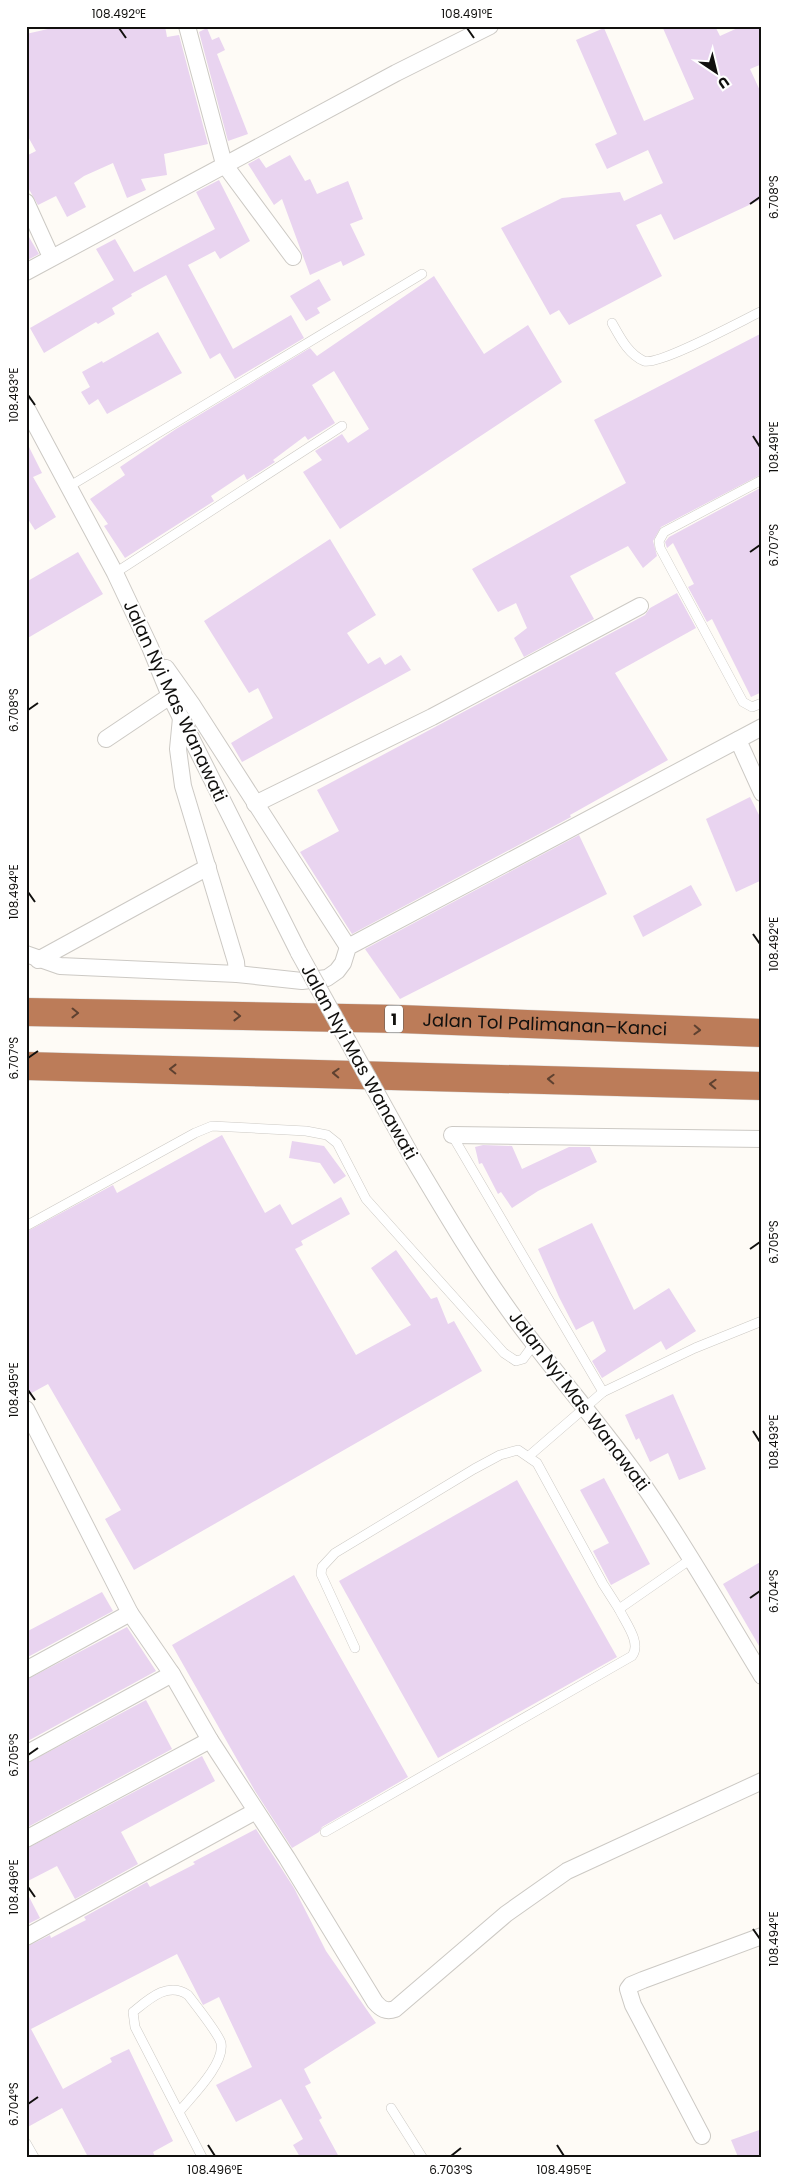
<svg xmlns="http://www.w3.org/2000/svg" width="788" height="2183" font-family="Poppins,sans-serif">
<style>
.building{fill:#e9d4f0}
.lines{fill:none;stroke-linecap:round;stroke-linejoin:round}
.lane-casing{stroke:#ccc9c4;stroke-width:10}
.street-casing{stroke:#ccc9c4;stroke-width:18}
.highway-casing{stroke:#d9d9d8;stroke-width:29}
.lane{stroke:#fff;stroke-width:9}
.street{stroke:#fff;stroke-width:16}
.highway{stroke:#bc7c59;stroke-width:28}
.street-bridge-casing{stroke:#ccc9c4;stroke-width:18;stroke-linecap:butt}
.street-bridge{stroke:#fff;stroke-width:16}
.oneway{stroke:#5e4130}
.ticks{fill:none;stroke:#11100e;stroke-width:2}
.labels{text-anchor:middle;stroke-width:4;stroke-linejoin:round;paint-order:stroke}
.shield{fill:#fff;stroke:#585856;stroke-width:1}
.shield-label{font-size:16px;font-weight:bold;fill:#11100e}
.street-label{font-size:18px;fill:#11100e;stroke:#fff}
.neatline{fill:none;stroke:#11100e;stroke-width:2}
.ticks-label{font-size:12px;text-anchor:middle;fill:#11100e}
</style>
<rect width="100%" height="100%" fill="#fefbf6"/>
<g class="building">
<polygon points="61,26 165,26 167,37 179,35 208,144 164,154 167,175 141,179 146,190 127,198 113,163 84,176 74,183 86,207 67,217 56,196 38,205 26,184 26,156 36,151 26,133 26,34"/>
<polygon points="662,26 715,26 720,36 742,26 762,26 762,64 750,69 762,95 762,199 674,240 661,214 636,225 662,276 569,325 559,310 550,315 501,228 562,198 620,192 624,201 663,183 648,150 607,169 595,144 617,134 576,40 604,28 644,121 694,99"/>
<polygon points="207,28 212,40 219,37 225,50 217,54 248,134 228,141 199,32"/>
<polygon points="290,155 305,181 310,179 317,194 348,181 363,219 350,224 365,255 343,266 341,261 310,275 282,199 274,205 248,164 259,158 266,168"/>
<polygon points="219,180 250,241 220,259 215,251 188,265 233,349 291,315 304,338 235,379 220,353 210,359 166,275 131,294 132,296 112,308 115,314 98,324 96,322 44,353 30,328 114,280 96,249 115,239 134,272 215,229 196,192"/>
<polygon points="26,232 39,254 26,261"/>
<polygon points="434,276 484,354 528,325 562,382 340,529 303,472 322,460 315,451 342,434 348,443 369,429 334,371 312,385 335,423 308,440 305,436 273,460 275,462 247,480 244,474 211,496 214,501 125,558 104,526 108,524 90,499 125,475 120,467 176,429 310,348 317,356"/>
<polygon points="319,279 331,300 317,308 320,313 306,321 290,296"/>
<polygon points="158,332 182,373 107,414 98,399 89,405 81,392 90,387 82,372 102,361 103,363"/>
<polygon points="762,333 762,474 661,527 653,541 657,556 643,568 628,546 570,576 594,619 524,657 514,638 527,628 516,603 498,612 472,569 626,483 594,420"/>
<polygon points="26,441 42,473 33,477 56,517 35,530 26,516"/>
<polygon points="762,487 762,692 751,697 712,619 707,622 688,587 694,584 673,543 667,548 665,542 669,537"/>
<polygon points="330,539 376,615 347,633 368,664 380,657 385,665 401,655 411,670 242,762 231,743 273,718 258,688 249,693 204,621"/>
<polygon points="78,552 103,594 26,639 26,582"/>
<polygon points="677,593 696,628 615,673 668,760 570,815 571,817 352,934 300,852 339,831 317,790 645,615 650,608"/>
<polygon points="750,797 762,821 762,880 736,892 706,819"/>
<polygon points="579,835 607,894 400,999 365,949"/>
<polygon points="691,885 702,905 643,937 633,916"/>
<polygon points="222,1135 265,1213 280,1204 292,1225 341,1197 350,1214 301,1241 303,1245 295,1249 356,1355 411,1325 371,1268 396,1250 431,1299 437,1297 448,1324 454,1321 482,1371 134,1570 105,1519 121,1510 48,1384 26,1396 26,1232 113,1185 117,1193"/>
<polygon points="292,1141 324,1146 346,1176 334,1184 320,1163 289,1158"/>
<polygon points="483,1145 512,1146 522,1169 569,1147 590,1147 597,1162 538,1191 512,1208 501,1192 498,1194 482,1163 479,1164 475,1147"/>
<polygon points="592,1223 634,1310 669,1288 696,1331 666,1350 661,1341 602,1378 592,1361 606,1351 593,1321 576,1330 559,1297 538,1249"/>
<polygon points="673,1394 706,1469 679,1480 668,1453 650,1462 639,1438 636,1440 625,1415"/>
<polygon points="604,1478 650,1564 611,1585 593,1551 609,1543 580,1490"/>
<polygon points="517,1480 617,1657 438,1758 339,1581"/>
<polygon points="762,1561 762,1651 723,1584"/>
<polygon points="294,1575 408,1777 322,1827 319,1832 292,1848 255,1791 172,1645"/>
<polygon points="102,1592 113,1611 26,1658 26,1632"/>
<polygon points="127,1627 156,1671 26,1742 26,1680"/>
<polygon points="146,1700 172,1749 26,1828 26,1764"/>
<polygon points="202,1756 215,1781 121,1832 138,1864 75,1899 57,1866 26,1882 26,1849"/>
<polygon points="256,1829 294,1888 326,1951 376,2023 304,2069 311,2083 305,2086 322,2118 319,2120 339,2157 300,2157 293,2145 303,2139 281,2099 236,2122 216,2085 252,2067 219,1997 203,2005 177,1954 31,2029 63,2089 112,2062 110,2058 129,2049 173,2141 153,2152 155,2157 88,2157 62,2108 26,2128 26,1947 50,1935 51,1938 86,1920 84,1917 147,1882 150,1887 195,1864 193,1862"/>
<polygon points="26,1891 40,1918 26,1925"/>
<polygon points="762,2129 762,2157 738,2157 731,2140"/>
</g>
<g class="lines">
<defs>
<g id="lane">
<path d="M 612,323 C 620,337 628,354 644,361 C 659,366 743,320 762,311"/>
<polyline points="762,480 664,532 659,541 660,548 743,702 752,707 762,703"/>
<polyline points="70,486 422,274"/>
<polyline points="115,573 342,426"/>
<polyline points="452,1135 603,1392 529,1456"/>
<polyline points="26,1226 195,1133 212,1126 306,1131 327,1135 337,1143 366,1199 504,1353 516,1361 523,1359 534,1344"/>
<polyline points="603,1392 695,1348 762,1321"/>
<polyline points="355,1648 321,1574 322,1567 335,1553 474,1469 500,1455 518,1450 537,1463 603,1584 619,1609 691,1559"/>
<path d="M 325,1832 L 632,1656 C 642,1643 625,1622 619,1609"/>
<polyline points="391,2108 422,2157"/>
<path d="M 179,2112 C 192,2096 225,2064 221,2043 C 219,2035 195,2004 188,1995 C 168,1981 149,1999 133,2012 L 135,2027 L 202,2157"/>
<polyline points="26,2143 34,2157"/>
</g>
<g id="street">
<polyline points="187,26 224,164 293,257"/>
<polyline points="26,202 51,257"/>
<polyline points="26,272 396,73 490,26"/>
<polyline points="26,407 115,573 150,647 170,696 299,953"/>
<polyline points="166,668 193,706 348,947"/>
<polyline points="181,718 178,749 183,786 236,962 237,974"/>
<polyline points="106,739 170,696"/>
<polyline points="738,740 762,793"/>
<polyline points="255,804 432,717 640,606"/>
<polyline points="26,954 60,966 237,974 302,981 327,978 337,971 343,963 348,947 762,727"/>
<polyline points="38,960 208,867"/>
<polyline points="452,1135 762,1139"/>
<path d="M 411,1155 C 445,1212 479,1270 519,1324 C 560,1379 605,1430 644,1486 C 686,1547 723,1612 762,1676"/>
<polyline points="26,1409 130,1613"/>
<polyline points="26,1670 130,1613 172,1674 210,1740"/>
<polyline points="26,1754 172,1674"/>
<path d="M 26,1839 L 210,1740 L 287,1858 L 375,2002 C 381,2009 386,2012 395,2009 L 506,1914 L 567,1871 L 762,1781"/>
<polyline points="26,1937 256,1811"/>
<polyline points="702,2136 633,2005 628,1989 631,1985 643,1980 762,1936"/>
</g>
<g id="highway">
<path id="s1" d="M 26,1012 L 400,1019 L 762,1033"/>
<polyline points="26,1066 762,1086"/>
</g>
</defs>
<use href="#lane" class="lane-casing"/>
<use href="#street" class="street-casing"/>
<use href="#highway" class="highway-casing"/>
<use href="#lane" class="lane"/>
<use href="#street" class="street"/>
<use href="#highway" class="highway"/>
<defs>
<polyline id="street-bridge" points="299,953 411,1155"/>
</defs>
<use href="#street-bridge" class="street-bridge-casing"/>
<use href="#street-bridge" class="street-bridge"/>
</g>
<defs><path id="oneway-chevron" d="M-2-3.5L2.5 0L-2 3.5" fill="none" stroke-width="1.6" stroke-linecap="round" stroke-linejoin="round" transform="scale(1.25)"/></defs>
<g class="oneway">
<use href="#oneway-chevron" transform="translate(75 1013) rotate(1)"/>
<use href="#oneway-chevron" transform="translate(237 1016) rotate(1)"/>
<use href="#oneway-chevron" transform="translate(697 1030) rotate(2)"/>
<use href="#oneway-chevron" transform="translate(173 1069) rotate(-179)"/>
<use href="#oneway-chevron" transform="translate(336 1073) rotate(-178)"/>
<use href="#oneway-chevron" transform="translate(551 1079) rotate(-178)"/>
<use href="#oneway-chevron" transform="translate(713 1084) rotate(-178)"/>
</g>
<path class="ticks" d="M 119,28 L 126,38M 467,28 L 474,38M 750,204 L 760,197M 28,395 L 35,405M 753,436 L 760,447M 750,552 L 760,545M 28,710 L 38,703M 28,892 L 35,902M 753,934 L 760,944M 28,1058 L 38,1051M 750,1249 L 760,1242M 28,1390 L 35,1400M 753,1431 L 760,1442M 750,1598 L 760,1591M 28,1755 L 38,1748M 28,1887 L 35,1897M 753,1929 L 760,1939M 28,2104 L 38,2097M 208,2145 L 215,2156M 557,2145 L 564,2156M 451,2156 L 461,2148"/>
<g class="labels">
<rect class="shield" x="385" y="1005.5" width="18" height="27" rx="4"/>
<g class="shield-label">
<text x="394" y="1025">1</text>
</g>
<g class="street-label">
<text transform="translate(175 701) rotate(65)" y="6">Jalan Nyi Mas Wanawati</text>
<text dy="6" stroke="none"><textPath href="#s1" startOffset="519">Jalan Tol Palimanan–Kanci</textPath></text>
<text transform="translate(359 1062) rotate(61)" y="6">Jalan Nyi Mas Wanawati</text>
<text transform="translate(579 1401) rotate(53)" y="6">Jalan Nyi Mas Wanawati</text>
</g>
</g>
<rect width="788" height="2183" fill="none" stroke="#ffffff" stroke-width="55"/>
<g transform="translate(716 72) rotate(145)" stroke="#ffffff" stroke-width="4" paint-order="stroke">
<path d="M0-4L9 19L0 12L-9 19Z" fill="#11100e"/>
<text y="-8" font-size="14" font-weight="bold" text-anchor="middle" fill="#11100e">U</text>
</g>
<rect x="28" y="28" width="732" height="2128" class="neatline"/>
<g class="ticks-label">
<text x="119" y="18">108.492°E</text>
<text x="467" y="18">108.491°E</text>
<text transform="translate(774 197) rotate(-90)" y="4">6.708°S</text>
<text transform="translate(14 395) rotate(-90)" y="4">108.493°E</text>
<text transform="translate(774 447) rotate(-90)" y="4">108.491°E</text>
<text transform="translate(774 545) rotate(-90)" y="4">6.707°S</text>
<text transform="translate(14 710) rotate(-90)" y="4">6.708°S</text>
<text transform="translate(14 892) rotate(-90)" y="4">108.494°E</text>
<text transform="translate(774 944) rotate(-90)" y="4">108.492°E</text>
<text transform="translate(14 1058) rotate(-90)" y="4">6.707°S</text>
<text transform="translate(774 1242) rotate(-90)" y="4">6.705°S</text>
<text transform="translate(14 1390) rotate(-90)" y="4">108.495°E</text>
<text transform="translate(774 1442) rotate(-90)" y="4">108.493°E</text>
<text transform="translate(774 1591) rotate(-90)" y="4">6.704°S</text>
<text transform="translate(14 1755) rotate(-90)" y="4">6.705°S</text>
<text transform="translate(14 1887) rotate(-90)" y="4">108.496°E</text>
<text transform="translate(774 1939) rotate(-90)" y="4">108.494°E</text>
<text transform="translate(14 2104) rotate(-90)" y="4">6.704°S</text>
<text x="215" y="2174">108.496°E</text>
<text x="451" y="2174">6.703°S</text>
<text x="564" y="2174">108.495°E</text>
</g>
</svg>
